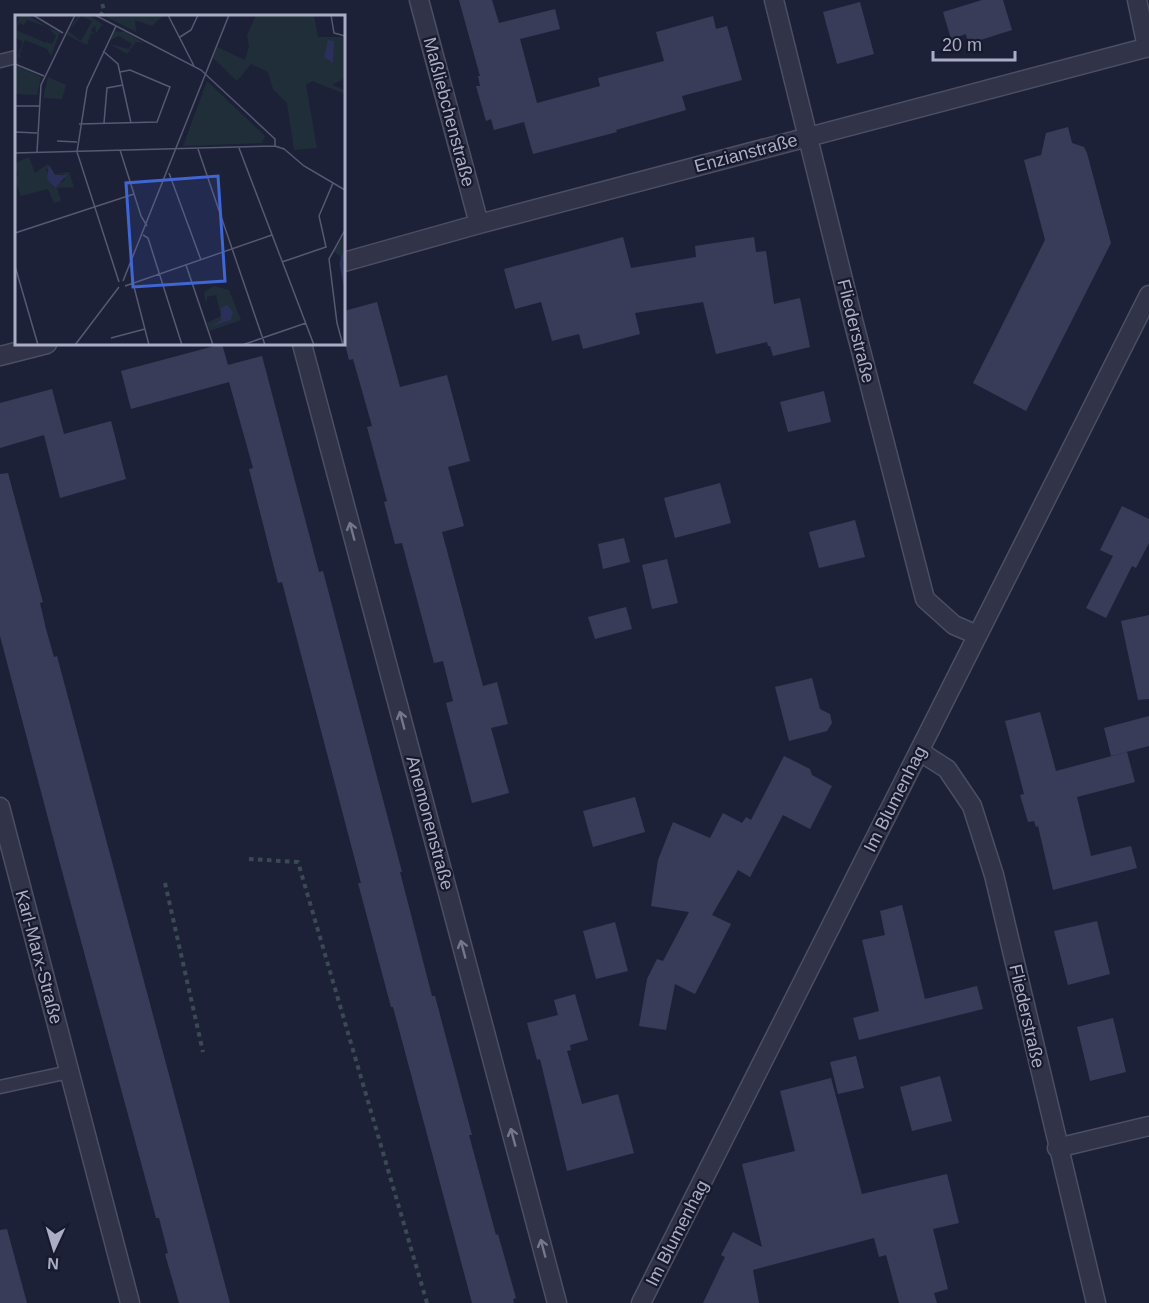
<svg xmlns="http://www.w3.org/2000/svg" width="1149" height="1303" font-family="Arial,sans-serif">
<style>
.building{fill:#393c58}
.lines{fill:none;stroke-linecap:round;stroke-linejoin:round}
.lane-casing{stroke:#4c4e64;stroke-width:15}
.street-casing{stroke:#4c4e64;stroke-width:21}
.path{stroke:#3a4a53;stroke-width:4;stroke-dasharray:4.5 4.5;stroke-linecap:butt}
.lane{stroke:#313448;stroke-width:12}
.street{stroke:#313448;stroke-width:18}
.oneway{stroke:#74778d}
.labels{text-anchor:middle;stroke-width:4.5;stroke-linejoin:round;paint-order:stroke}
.street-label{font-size:18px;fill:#abadc6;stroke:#17192c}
.inset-river{fill:none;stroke:#2a305a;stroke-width:3}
.inset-road{fill:none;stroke:#565971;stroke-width:1.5}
.view{fill:#4066d4;fill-opacity:0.15;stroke:#4066d4;stroke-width:3}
.inset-edge{fill:none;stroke:#abadc6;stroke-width:3}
</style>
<rect width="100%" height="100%" fill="#1d2138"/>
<path class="building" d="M459,0H492L499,23L555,9L560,29L520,39L537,103L600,86L598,78L664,61L656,32L713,16L716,29L727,26L742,80L682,96L686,110L616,130L617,132L533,154L524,122L494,130L491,119L486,121L476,86H480L478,76H480Z
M982,0H1003L1012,30L968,44L966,34L951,39L943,12Z
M860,2L874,54L837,64L823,12Z
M1068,127L1072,143L1084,147L1087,153L1111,243L1026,411L973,383L1045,240L1024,160L1041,155L1046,133Z
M623,237L631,268L696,257L695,246L754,237L756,252L766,251L774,304L800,298L810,347L773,356L770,346H768L767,342L716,354L703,302L635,313L640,334L583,349L579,334L552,341L541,302L515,309L504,269Z
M377,302L400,387L447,375L470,461L448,467L464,526L442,532L483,686L497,682L508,724L491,728L509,793L472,803L446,703L453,701L443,661L434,663L402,543L395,544L384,502L387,501L367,427L372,426L353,359L349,360L344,340V311Z
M222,344L228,365L262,356L319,572L323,571L402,872H400L432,996H435L472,1135H469L496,1235L498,1234L516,1298L513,1299L514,1303H472L393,1007H391L358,883H361L282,582L278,583L249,469L253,468L229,382L131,409L121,371Z
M52,389L64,434L111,421L126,479L60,498L44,435L0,448V403Z
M824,391L831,422L788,432L780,402Z
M8,473L43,602L40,603L46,629L54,657L57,656L230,1303H179L165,1254L168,1253L159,1218H156L59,860L0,636V474Z
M720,483L731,523L675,538L664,498Z
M1122,506L1149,519V543L1136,568L1132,566L1106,618L1086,608L1113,556L1100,550Z
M855,520L865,557L819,568L809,532Z
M624,538L630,562L603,569L598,544Z
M667,559L678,603L652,609L642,565Z
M626,607L632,629L595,639L588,617Z
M1149,615V699L1138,700L1121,621Z
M812,678L820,709L830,714L832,723L827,731L789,741L775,687Z
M1040,712L1056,771L1127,752L1135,782L1077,797L1091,856L1131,846L1137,868L1053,890L1038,826L1036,827L1034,821L1028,822L1020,795L1024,794L1005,721Z
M1149,716V746L1111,756L1104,728Z
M784,756L810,769L812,775L832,786L810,829L783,815L750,877L738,870L712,915L731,924L695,994L675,984L666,1030L639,1026L647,979L657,959L663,961L689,912L651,906L658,860L673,822L710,838L723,813L742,823L746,817L751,820Z
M635,797L645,832L593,847L583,811Z
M902,905L925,999L977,986L983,1009L859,1040L853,1018L879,1011L862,940L885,935L880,911Z
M1097,921L1110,974L1068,985L1054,931Z
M615,922L628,971L596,979L583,931Z
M575,994L588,1040L570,1045L571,1050L567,1051L582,1104L618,1094L634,1153L567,1171L540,1059L537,1060L527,1023L558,1015L554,1000Z
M1113,1018L1126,1072L1090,1081L1077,1027Z
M856,1056L864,1088L838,1094L830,1062Z
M940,1076L952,1121L912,1131L900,1087Z
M831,1078L862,1194L947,1174L959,1223L933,1229L948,1289L934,1293L937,1303H899L886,1255L879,1257L874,1238L753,1270L759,1303H703L725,1257L721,1255L733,1232L762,1247L742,1164L795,1151L780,1091Z
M7,1229L27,1303H0V1230Z"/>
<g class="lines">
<g class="lane-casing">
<path id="lane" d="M0,61L16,57
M0,1087L69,1072"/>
</g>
<g class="street-casing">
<path id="street" d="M419,0L479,224
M774,0L853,320L925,599L954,625L977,635
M1137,0L1147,47
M344,262L479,224L1149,47
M302,344L557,1303
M0,356L47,344
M919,751L947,769L972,806L994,875L1096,1303
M0,807L130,1303
M1057,1148L1149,1126
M641,1303L1149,295"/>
</g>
<path class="path" d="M100,16L104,10L101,0
M249,859L298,862L427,1303
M165,883L203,1052"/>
<use href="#lane" class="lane"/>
<use href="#street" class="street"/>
</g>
<defs><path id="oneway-shaft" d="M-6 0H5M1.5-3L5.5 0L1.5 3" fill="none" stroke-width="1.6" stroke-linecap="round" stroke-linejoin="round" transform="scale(1.5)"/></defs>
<g class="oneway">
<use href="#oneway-shaft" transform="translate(352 531) rotate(-105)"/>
<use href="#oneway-shaft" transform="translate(402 720) rotate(-105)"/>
<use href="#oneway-shaft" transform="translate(463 949) rotate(-105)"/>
<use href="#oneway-shaft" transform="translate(513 1137) rotate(-105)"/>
<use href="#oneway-shaft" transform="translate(543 1248) rotate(-105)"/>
</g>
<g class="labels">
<g class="street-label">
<text transform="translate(449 112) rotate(75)" y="6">Maßliebchenstraße</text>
<text transform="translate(746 153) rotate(-15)" y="6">Enzianstraße</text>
<text transform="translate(856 331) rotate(76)" y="6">Fliederstraße</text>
<text transform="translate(895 799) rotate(-63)" y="6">Im Blumenhag</text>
<text transform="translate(430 823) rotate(75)" y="6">Anemonenstraße</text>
<text transform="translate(39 957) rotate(75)" y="6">Karl-Marx-Straße</text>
<text transform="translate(1027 1016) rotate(77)" y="6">Fliederstraße</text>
<text transform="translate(677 1233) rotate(-63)" y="6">Im Blumenhag</text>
</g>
</g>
<g transform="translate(15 15)">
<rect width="330" height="330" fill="#1d2138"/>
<path d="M5,0H13L32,12L12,5L9,10L4,8L1,15L31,28L34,20L32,27L37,29L41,21L33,13L45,17L36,41L32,34L10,25L6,35L12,39L6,36L4,40L10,44L3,41L1,46L8,50L0,47L8,27L0,22V15ZM61,0L59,8L64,0H73L96,15L87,10L81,18L80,10L76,15L80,20L76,18L72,30L52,20L53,16L66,26L77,6L66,1L56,14ZM88,0L106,2L149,0L137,11L120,5L121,17ZM241,0H299L303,22H330V63L317,70L330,75V79L297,66L291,70L302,133L279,135L272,88L258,74L253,57L236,49L222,66L198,43L202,32L230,45L234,31L232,21ZM99,16L110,17L129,28L121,27L112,39L95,29L114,34L117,29L104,21L95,25ZM0,50L26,62L22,80L0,79ZM33,62L51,70L47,84L28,83ZM192,66L250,121L247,128L168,131ZM14,142L20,158L33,149L40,159L54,157L59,172L42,173L46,186L39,188L33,174L6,181L0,166L4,156L0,160V148ZM31,153L40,160L48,159L50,165L38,172ZM330,220V275L325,241L318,236ZM199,271L214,275L226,305L195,316L192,308L206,301L201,280L192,282V288L190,285L189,277Z" fill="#1f2e39" fill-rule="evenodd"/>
<path d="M313,25L319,26L318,48L309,42ZM34,150L40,160H52L40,173L32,164ZM212,290L218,297L216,305L197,311L206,305V293Z" fill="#2a305a"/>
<path class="inset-river" d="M330,236L326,248L330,270"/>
<path class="inset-road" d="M18,0L48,18M80,0L186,55L260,124V131M153,0L179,51M316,0L319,18L330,21M101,11L72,73L62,137L104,267M165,22L176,15L183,0M88,36L103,49L116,108M0,49L29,61M0,91H24M89,108L92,73L108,70M64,109L142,107L155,72L115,55L105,57M0,117L22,118M42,126L62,127M224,133L299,330M268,133L289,151L330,175M183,134L250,330M105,135L126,201L132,211M22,137L26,70L60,0M0,138L260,131L269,134M154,158L186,245M0,218L119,179M128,220L133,223L167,330M267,247L311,232L304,201L318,168M171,250L198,330M0,251L23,330M108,266L214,0M118,268L134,330M110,271L257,220M96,323L130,314M60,330L104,272M227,330L291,308M328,330L322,308L314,244L330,215"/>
<path class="view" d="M203,161L210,266L118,272L111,168Z"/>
<rect width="330" height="330" class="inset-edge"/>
</g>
<g transform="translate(54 1249) rotate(184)" stroke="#17192c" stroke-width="4.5" paint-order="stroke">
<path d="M0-4.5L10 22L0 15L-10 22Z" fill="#abadc6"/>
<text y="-9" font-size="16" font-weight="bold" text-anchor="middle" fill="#abadc6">N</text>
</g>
<path d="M933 51v9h82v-9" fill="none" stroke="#abadc6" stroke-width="3"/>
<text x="942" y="51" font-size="18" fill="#abadc6" stroke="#17192c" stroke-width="4.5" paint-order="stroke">20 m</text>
</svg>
